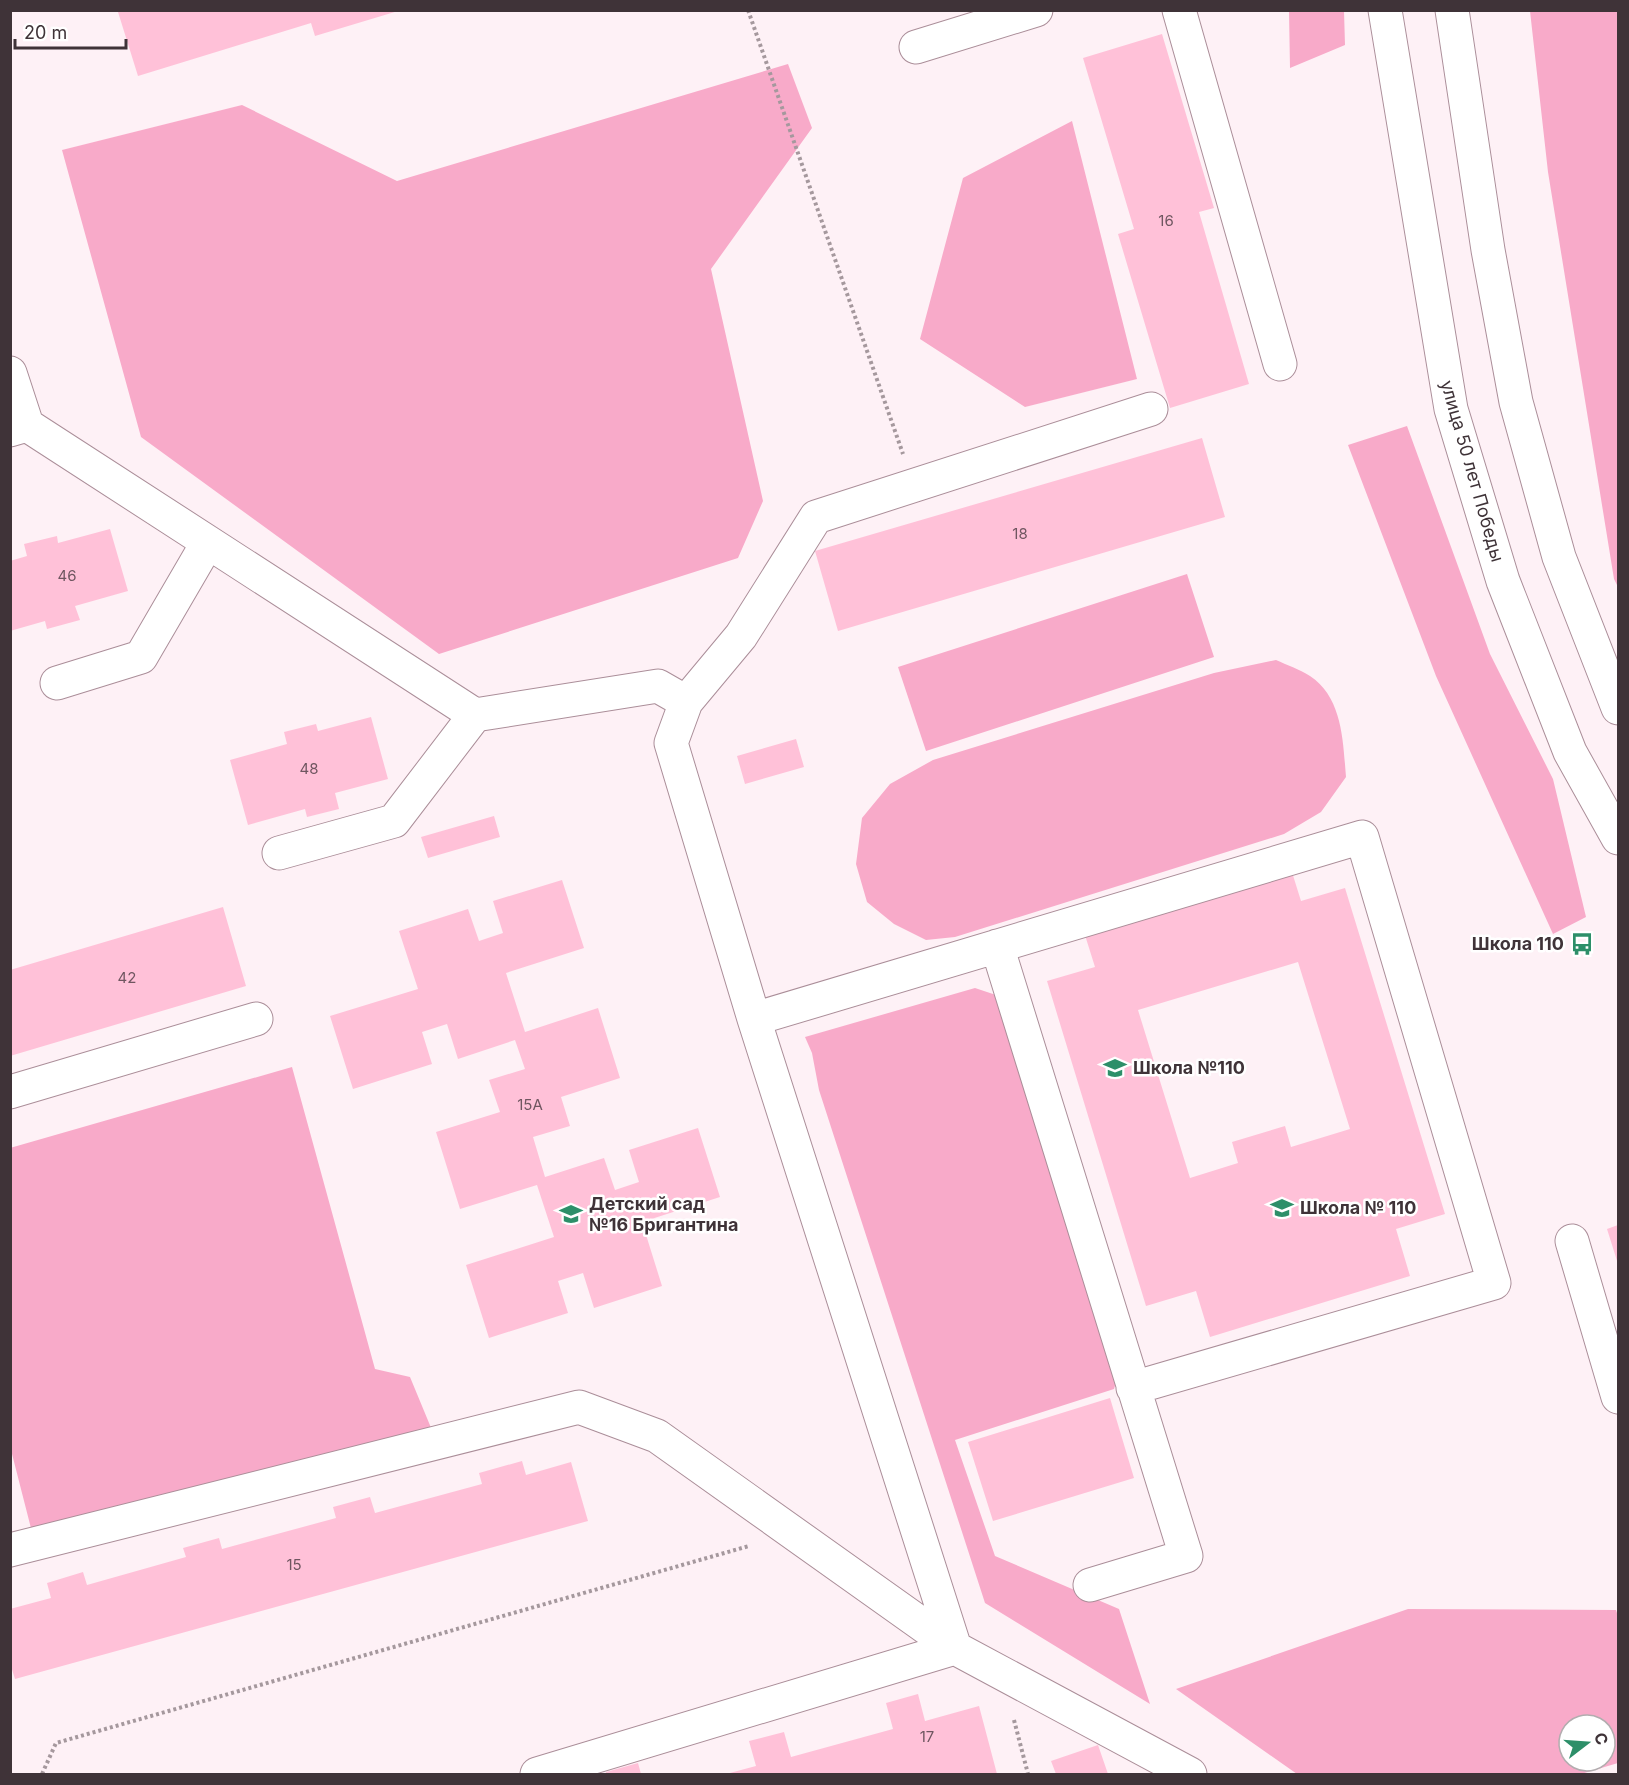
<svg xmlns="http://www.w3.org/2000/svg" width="1629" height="1785" font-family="Inter,sans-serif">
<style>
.green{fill:#f8aac9;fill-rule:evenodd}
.building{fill:#ffc1d8;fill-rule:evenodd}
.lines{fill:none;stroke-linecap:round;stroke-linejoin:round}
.minor-casing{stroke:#ab8e99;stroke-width:35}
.path{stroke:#a5989d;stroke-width:4;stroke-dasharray:3 3;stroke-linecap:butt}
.minor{stroke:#fff;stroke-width:33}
.labels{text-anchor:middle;stroke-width:5;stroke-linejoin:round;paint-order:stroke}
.number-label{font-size:15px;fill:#6f5660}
.street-label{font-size:18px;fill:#3f3338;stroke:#fff}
.poi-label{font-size:18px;font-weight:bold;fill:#3f3338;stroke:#fff;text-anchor:start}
</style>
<rect width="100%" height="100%" fill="#fef1f6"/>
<path class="green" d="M1289,11H1344L1345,45L1290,68Z
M1530,11H1618V587L1614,579L1548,172Z
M788,64L812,128L711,269L763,501L738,558L439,654L141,437L62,150L242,105L397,181Z
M1072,121L1137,379L1025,407L920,339L963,178Z
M1407,426L1490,654L1553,779L1586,917L1553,934L1436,676L1348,445Z
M1187,574L1214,657L926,751L898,667Z
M1276,660C1287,665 1299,669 1310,676C1343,698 1343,742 1346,777L1321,812L1284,834L955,937L926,940L894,924L867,902L856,864L862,818L890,784L933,760L1214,673Z
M975,988L1002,997L1117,1379L1114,1389L955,1440L995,1556L1119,1609L1150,1704L985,1603L819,1090L812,1053L805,1037Z
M292,1067L375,1369L410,1377L434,1435L34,1540L11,1450L10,1148Z
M1408,1609L1616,1610L1618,1616V1763L1581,1774H1297L1176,1689ZM1569,1725H1605V1761H1569Z"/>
<path class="building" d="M124,10H398V11L315,36L311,23L138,76L118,12Z
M1162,34L1214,208L1199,212L1249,384L1170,408L1118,234L1134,229L1083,58Z
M1202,438L1225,517L838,631L815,551Z
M110,529L128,591L75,606L80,620L47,629L45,621L10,631V561L27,556L24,544L57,536L58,543Z
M371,717L388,779L335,793L339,809L307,817L305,809L248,825L230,760L287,744L284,732L316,724L318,731Z
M796,739L804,767L745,784L737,756Z
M494,816L500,837L428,858L421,837Z
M1291,869L1301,901L1345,888L1445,1214L1396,1229L1410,1276L1210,1337L1196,1291L1146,1306L1047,981L1095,967L1084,932ZM1298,962L1350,1129L1291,1147L1285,1126L1232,1142L1238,1163L1190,1178L1138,1010Z
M562,880L584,948L506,973L525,1032L598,1008L620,1078L561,1097L570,1126L533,1137L545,1177L604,1158L615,1190L639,1182L629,1150L698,1128L720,1197L642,1222L662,1286L594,1308L583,1273L558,1281L568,1313L489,1338L466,1265L554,1237L537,1185L460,1209L436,1132L500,1112L489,1080L525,1069L515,1040L458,1059L447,1024L422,1032L432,1064L353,1089L330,1016L418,989L399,931L468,909L479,941L503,933L493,901Z
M223,907L246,986L10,1056V970Z
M1618,1225V1264L1607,1229Z
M1110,1398L1134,1478L993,1521L968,1442Z
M522,1461L526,1475L571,1462L588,1521L15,1679L10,1663V1609L51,1598L47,1583L83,1572L87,1585L186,1557L183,1548L219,1538L222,1549L336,1518L333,1507L370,1497L375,1513L482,1484L479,1473Z
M918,1694L925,1721L979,1706L997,1774H726L756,1766L749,1741L784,1732L791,1757L893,1729L886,1703Z
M1098,1745L1108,1774H1056L1051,1761Z
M638,1763L641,1774H606V1772Z"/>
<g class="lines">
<g class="minor-casing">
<path id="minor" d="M1179,10L1280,364
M1385,10L1451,409L1503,581L1570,752L1618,838
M1452,10L1488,250L1516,402L1559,557L1618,708
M916,47L1036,10
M10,373L27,425L10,430
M27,425L475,715L658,686L686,702
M57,683L141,657L208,542
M279,853L394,821L475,715
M997,946L1186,1556L1090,1585
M754,1019L1362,837L1494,1283L1133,1388
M10,1092L256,1019
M1572,1241L1618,1397
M10,1550L579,1407L657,1436L955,1648L1190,1774
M537,1774L955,1648L754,1019L671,743L686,702L741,636L816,517L1151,409"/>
</g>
<path class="path" d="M748,10L903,454
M1014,1720L1028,1774
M42,1774L56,1743L749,1546"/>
<use href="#minor" class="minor"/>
</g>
<defs>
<g id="bus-bare" transform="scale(1.8)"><path d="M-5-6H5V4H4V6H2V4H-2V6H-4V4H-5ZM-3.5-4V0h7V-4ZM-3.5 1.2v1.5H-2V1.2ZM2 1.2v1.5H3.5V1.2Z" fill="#2d8f69" stroke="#fff" stroke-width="2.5" paint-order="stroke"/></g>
<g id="school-bare" transform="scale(1.8)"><path d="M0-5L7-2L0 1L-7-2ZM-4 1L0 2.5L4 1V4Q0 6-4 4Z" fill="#2d8f69" stroke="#fff" stroke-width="2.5" paint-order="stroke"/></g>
</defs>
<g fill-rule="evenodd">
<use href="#bus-bare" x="1582" y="944"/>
<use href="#school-bare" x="1115" y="1068"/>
<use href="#school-bare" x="1282" y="1208"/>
<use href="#school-bare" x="571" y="1214"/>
</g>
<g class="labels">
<g class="number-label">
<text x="1166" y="226">16</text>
<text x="1020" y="539">18</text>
<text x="67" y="581">46</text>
<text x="309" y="774">48</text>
<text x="127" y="983">42</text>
<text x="530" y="1110">15А</text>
<text x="294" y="1570">15</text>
<text x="927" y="1742">17</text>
</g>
<g class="street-label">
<text transform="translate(1472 471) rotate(74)" y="6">улица 50 лет Победы</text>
</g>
<g class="poi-label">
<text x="1564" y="950" text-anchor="end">Школа 110</text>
<text x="1133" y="1074">Школа №110</text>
<text x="589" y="1210">Детский сад<tspan x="589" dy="21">№16 Бригантина</tspan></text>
<text x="1300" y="1214">Школа № 110</text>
</g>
</g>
<rect width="1629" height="1785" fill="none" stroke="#3f3338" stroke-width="24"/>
<g transform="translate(1587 1743) rotate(73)"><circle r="28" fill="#ffffff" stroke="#b2adaf" stroke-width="1.5"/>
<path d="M0-4.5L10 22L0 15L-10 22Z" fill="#2d8f69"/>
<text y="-9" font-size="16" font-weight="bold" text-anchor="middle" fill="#3f3338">С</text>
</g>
<path d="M15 39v9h111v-9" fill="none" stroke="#3f3338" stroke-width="3"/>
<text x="24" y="39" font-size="18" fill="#3f3338" stroke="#ffffff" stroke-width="4.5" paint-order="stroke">20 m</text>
</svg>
